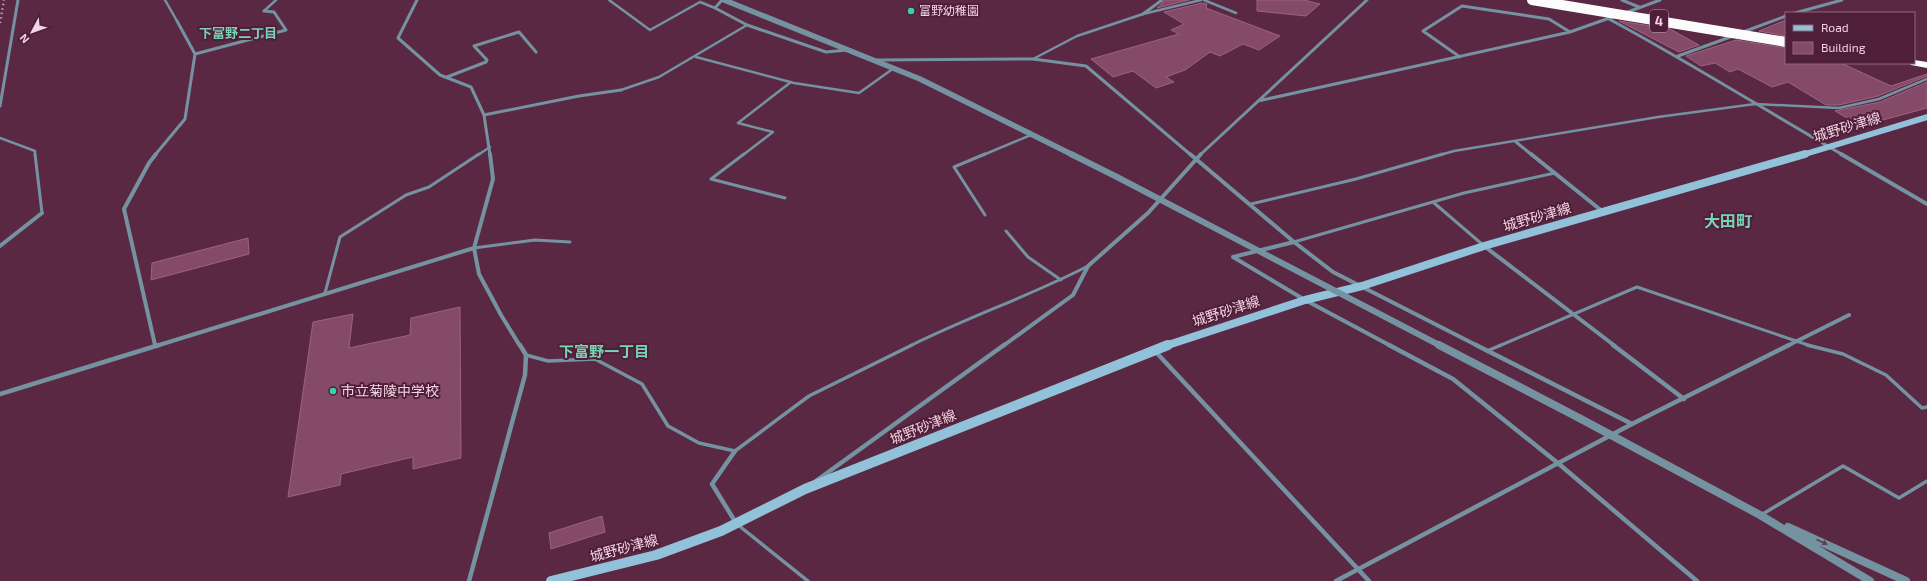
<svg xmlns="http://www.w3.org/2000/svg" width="1927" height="581" font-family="'Exo 2','Noto Sans JP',sans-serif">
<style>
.building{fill:#844a68;stroke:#9c6380}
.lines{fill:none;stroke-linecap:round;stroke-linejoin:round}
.service-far2{stroke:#7492a0;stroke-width:2.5}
.service-far1{stroke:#7492a0;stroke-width:3}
.service{stroke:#7492a0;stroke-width:3.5}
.minor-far2{stroke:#7492a0;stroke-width:3}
.minor-far1{stroke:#7492a0;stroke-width:4}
.minor{stroke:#7492a0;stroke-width:4.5}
.tertiary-far2{stroke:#7492a0;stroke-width:5.5}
.tertiary-far1{stroke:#7492a0;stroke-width:6}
.tertiary{stroke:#7492a0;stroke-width:8}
.secondary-far2{stroke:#92c2d9;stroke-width:6}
.secondary-far1{stroke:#92c2d9;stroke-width:8}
.secondary{stroke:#92c2d9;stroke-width:10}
.motorway{fill:#fcfcfc;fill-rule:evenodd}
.rail{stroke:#bd95a9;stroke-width:2.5;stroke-dasharray:1.5 3;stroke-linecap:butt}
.tertiary-bridge-far1{stroke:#7492a0;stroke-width:6}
.tertiary-bridge{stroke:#7492a0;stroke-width:8}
.motorway-bridge{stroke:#fcfcfc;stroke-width:10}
.oneway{fill:#5a4158}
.poi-dot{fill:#37d4a6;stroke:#4f1e39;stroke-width:1.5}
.labels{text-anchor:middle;stroke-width:4;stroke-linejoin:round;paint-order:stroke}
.far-poi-label{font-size:12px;fill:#f4d3e2;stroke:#4f1e39;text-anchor:start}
.shield{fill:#4f1e39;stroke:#c29daf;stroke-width:1}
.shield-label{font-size:13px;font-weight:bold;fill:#f4d3e2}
.far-neighbourhood-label{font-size:13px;font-weight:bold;fill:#78d3b2;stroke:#4f1e39}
.street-label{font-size:14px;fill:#f4d3e2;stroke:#4f1e39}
.poi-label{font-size:14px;fill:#f4d3e2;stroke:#4f1e39;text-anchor:start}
.neighbourhood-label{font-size:15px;font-weight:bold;fill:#78d3b2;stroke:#4f1e39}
.quarter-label{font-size:16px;font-weight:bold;fill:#78d3b2;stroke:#4f1e39}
</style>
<rect width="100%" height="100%" fill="#5b2844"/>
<path class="building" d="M1165,0H1189L1157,8Z
M1257,0H1304L1320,4L1306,16L1257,11Z
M1202,3L1207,4L1206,8L1280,36L1259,50L1243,44L1220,56L1210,52L1185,70L1166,77L1174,82L1156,88L1133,71L1113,77L1091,59L1179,34L1171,30L1184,24L1164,12Z
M1786,20V36L1759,31Z
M1619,21L1670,29L1699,45L1679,52Z
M1736,40L1786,48V63H1841L1891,86L1927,74V76L1878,96L1839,105H1826L1788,82L1772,87L1738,69L1730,72L1715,63L1701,66L1686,56Z
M1927,82V108L1861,126L1835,111L1880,102Z
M248,238L249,254L151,280L152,263Z
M460,307L461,458L413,469V457L341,474L340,485L288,497L313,322L353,314L349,348L410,335L411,318Z
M602,516L605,532L551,549L549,533Z"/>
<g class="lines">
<path class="service-far2" d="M165,0L177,21
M609,0L650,30L700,2L715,8
M1204,0L1236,13
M264,11L276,0
M696,57L794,83L859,93L894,68
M1033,59L1077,36L1143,14L1201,0
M621,90L659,77L747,25
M0,138L35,151V155
M478,155L490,147
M743,155L773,132L738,123L791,82
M983,155L1031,135
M1440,155L1454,151L1658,117L1755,104L1839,108L1879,99L1927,79"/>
<path class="service-far1" d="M35,154L42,213
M744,154L711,179L785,198
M1433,202L1483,245
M1251,204L1356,179L1443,154
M985,215L954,167L985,154
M1006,231L1028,257L1061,280
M1294,242L1464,193L1555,173
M474,248L535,240L570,242
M325,293L340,237L406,195L429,187L479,154
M910,346C968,317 1030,296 1088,266
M1499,346L1637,287L1811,346"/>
<path class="service" d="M1807,345L1843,354L1886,375L1922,408L1927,407
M1487,351L1501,345
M526,355L548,361L595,359L642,384L668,426L699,443L735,451L809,396L912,345
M1761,515L1843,466L1899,498L1927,481
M738,525L808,581"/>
<path class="minor-far2" d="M417,0L398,38L440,75L471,87L484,115L490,155
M722,0L715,8L747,25L826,52L847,50
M1622,0L1639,7
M1625,13L1660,0
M1795,13L1842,0
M1143,14L1162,0
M1609,19C1689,62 1765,110 1843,155
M1743,32L1786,16
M195,54L286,30L274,12L264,11
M1678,56L1733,36
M1460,57L1423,31L1462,6L1549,19L1570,32
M876,60L1033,59L1086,66L1191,155
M447,77L486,62L487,60L474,46L519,32L536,52
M1258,101L1570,32L1615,16
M0,106L18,0
M484,115L579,96L621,90
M1516,142L1532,155
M155,155L185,119L195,54L177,21
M1200,155L1367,0"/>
<path class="minor-far1" d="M490,154L493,179L474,248L479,274L501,315L520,346
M1190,154L1294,242L1333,272L1478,346
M1531,154L1602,211
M1841,154L1927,204
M1294,242L1233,257L1305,300L1391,346
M0,246L42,213
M1484,246L1615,346
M155,345L124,209L149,163L156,154
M156,346L474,248
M1003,346L1073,295L1088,266L1148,213L1201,154
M1787,346L1849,315"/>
<path class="minor" d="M1389,345L1453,379L1559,464L1697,581
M1613,345L1684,399
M1154,350L1369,581
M0,394L159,345
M1632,424L1789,345
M735,451L712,484L736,523
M816,481L1004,345
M469,581L525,375L526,355L520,345
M1336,581L1632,424L1476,345"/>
<path class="tertiary-far2" d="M724,0L920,79L1073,155"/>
<path class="tertiary-far1" d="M1071,154L1117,177"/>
<path class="tertiary" d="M1581,419L1760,515L1870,581
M1788,527L1906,581"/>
<path class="secondary-far2" d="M1802,155L1927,117"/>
<path class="secondary-far1" d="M1165,346L1305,300L1362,286L1484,246L1805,154"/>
<path class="secondary" d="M551,581L656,555L721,531L805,489L1168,345"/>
<path class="motorway" d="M1914,60L1927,62V68L1911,65L1909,63H1914Z"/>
<path class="rail" d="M0,23L4,0"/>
<path class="tertiary-bridge-far1" d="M1117,177L1441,346"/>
<path class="tertiary-bridge" d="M1439,345L1581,419"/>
<path class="motorway-bridge" d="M1532,0L1786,42"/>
</g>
<defs><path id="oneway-solid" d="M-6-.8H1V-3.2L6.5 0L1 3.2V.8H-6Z"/></defs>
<use class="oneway" href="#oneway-solid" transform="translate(1822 542) rotate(24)"/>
<g class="poi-dot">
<circle cx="911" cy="11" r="4"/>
<circle cx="333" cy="391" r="4"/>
</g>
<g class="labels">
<g class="far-poi-label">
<text x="919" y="15">富野幼稚園</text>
</g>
<rect class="shield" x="1650" y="10" width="18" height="22" rx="3"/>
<g class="shield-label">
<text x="1659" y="26">4</text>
</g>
<g class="far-neighbourhood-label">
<text x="238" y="38">下富野二丁目</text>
</g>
<g class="street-label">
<text transform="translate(1847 127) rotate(-17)" y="5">城野砂津線</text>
<text transform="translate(1537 217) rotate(-16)" y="5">城野砂津線</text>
<text transform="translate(1226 311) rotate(-18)" y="5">城野砂津線</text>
<text transform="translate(923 427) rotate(-22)" y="5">城野砂津線</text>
<text transform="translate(624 548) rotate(-15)" y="5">城野砂津線</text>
</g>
<g class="poi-label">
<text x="341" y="396">市立菊陵中学校</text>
</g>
<g class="neighbourhood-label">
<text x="604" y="357">下富野一丁目</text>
</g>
<g class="quarter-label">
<text x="1728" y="227">大田町</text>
</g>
</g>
<rect x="1785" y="12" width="130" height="52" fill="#4f1e39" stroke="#91667d"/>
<rect x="1793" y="25" width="20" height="6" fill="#92c2d9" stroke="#91667d"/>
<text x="1821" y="32" font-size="12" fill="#f4d3e2">Road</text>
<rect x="1793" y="42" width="20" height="12" fill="#844a68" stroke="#91667d"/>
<text x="1821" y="52" font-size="12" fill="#f4d3e2">Building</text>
<g transform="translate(32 32) rotate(229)" stroke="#4f1e39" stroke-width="3" paint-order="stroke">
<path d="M0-3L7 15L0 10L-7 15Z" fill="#f4d3e2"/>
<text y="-6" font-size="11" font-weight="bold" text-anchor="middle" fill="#f4d3e2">N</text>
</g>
</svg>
